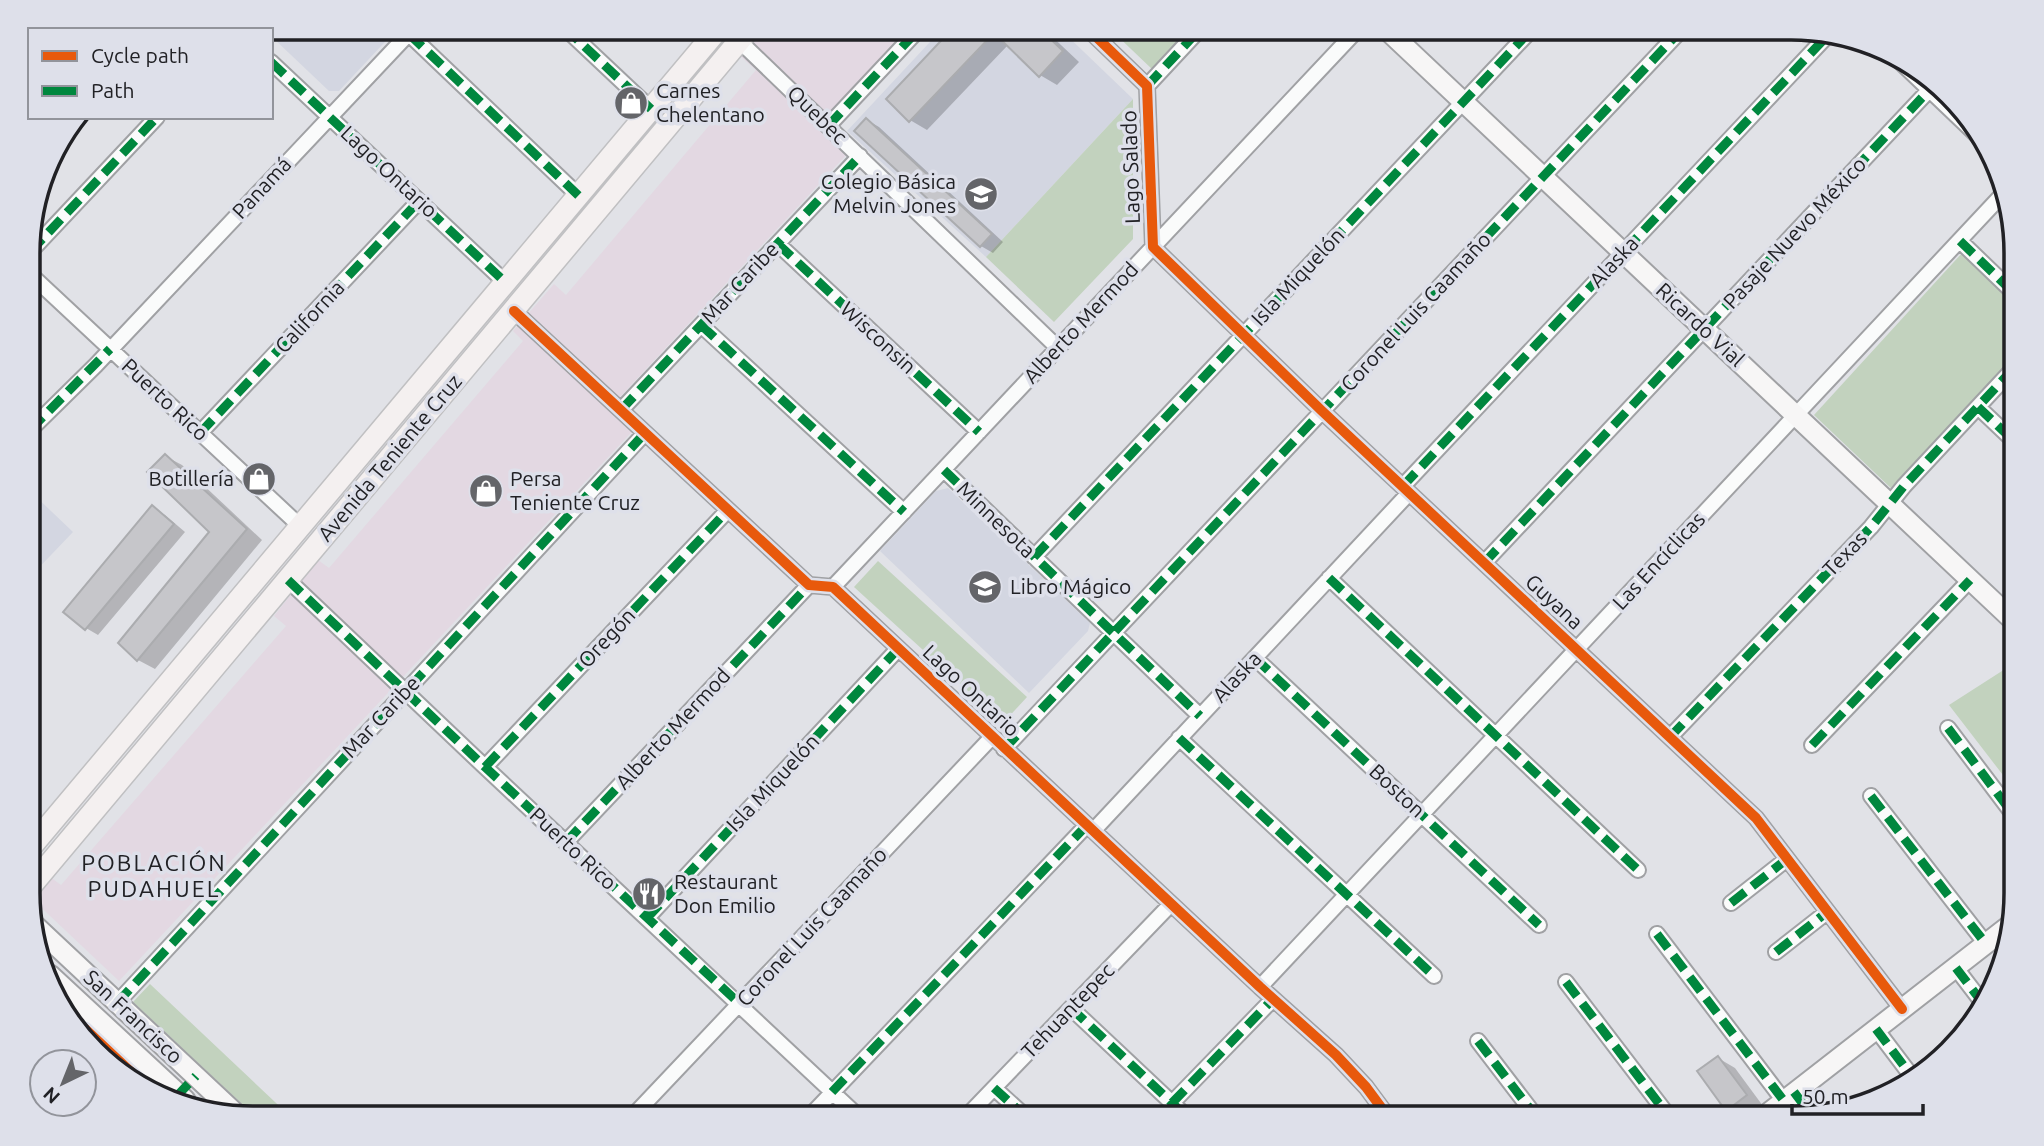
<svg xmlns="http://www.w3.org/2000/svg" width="2044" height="1146" font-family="Ubuntu,sans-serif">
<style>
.commercial{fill:#e3d8e2}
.built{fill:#d3d6e1}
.green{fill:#c2d2be}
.shadow{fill:#0003}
.building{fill:#c6c6ca;stroke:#abacaf;stroke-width:2}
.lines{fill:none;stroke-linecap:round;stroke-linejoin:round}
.street-casing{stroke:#a0a1a4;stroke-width:18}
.secondary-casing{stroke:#a0a1a4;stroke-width:23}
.primary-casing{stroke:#c0c0c2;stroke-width:24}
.street{stroke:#fafbfb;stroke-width:14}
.secondary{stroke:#f7f6f6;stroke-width:19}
.primary{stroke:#f4f0f0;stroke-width:21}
.quiet{stroke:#00873e;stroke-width:9;stroke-dasharray:18 9;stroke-linecap:butt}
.cycleway-casing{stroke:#dee0ea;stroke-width:15}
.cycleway{stroke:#e8590c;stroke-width:10}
.labels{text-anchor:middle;stroke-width:7;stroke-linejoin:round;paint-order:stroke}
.poi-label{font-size:21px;fill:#212125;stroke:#dee0ea;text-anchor:start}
.street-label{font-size:21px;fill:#212125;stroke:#dee0ea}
.neighbourhood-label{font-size:23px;letter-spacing:2px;fill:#212125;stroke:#dee0ea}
.rim{fill:none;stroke:#212125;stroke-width:3.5}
</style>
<rect width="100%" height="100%" fill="#e1e2e7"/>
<path class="commercial" d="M764,28H911L822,123L850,151L618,399L641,422L119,981L30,897L49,876L61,885L286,626L274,616L318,560L329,568L523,341L513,331L554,284L566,295L756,70L740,56Z"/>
<path class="built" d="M262,28H398L339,91H329L271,36V30Z
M943,28H1059L1133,99L986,257L847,131Z
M948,488L1090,623L1088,631L1029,693L880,551L936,491Z
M30,491L73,532L30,577Z"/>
<path class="green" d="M1109,28H1195L1154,71Z
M1133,99V239L1054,322L986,257Z
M1963,252L2015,304V358L1893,490L1814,415Z
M878,561L1027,697L1003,723L854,587Z
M2016,662V792L1949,705Z
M150,984L292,1118H257L133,1002Z
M95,1029L166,1095L141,1088L87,1038Z"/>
<path class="shadow" d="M956,28H1043L1079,62L1057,85L1040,75L1008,45L927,130L910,120Z
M867,120L879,127L1003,242L993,253L981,246Z
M165,456L182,465L262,540L155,669L138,660L212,532Z
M152,508L165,515L185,532L98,635L86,628Z
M1718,1058L1735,1068L1763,1106L1747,1118H1742L1728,1109Z"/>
<path class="building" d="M953,28H1039L1063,51L1039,77L994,33L909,122L886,99Z
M866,118L992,234L980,247L854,131Z
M165,454L247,529L137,661L118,643L209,532L147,472Z
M152,505L174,524L85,630L63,612Z
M1718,1056L1747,1095L1726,1111L1697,1071Z"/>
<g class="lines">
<g class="street-casing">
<path id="street" d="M565,28L651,109
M726,28L1058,348
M1087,28L1147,86L1153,247L1322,411L1756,818L1902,1009
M409,34L579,196
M1893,55L1982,140
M271,62L506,283
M1147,86L1201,28
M828,126L920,28
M1960,241L2015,294
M778,244L979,432
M30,252L157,117
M30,274L301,527
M514,311L809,585L833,587L1260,987L1336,1055L1366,1087L1389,1118
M701,325L904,512
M1978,407L2016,443
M621,410L860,156
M30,430L96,365L414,28
M200,433L419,201
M944,470L1200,716
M1403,486L1826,37
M1034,557L1533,28
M1484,563L1933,86
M1329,578L1638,870
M288,580L485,767L860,1118
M833,587L1359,28
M1255,658L1539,925
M1948,728L2016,818
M1670,737L1871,527L1904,486L2015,367
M1179,738L1434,976
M1812,745L1970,580
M1004,749L1683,28
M485,767L728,510
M1871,796L1986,944
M1093,831L1409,493
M566,842L809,585
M1731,903L1787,859
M647,918L898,649
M1657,934L1784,1101
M1776,952L1827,912
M1956,968L1985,1006
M1566,982L1670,1118
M1260,987L2001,196
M117,1003L645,433
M1071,1008L1188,1118
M1876,1029L1913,1078
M82,1033L96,1018
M1478,1041L1537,1118
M994,1088L1027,1118
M1794,1092L1812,1116
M1172,1103L1273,999
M631,1118L992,737
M808,1118L1087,825
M965,1118L1171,904"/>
</g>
<g class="secondary-casing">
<path id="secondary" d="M1385,28L2016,623
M30,921L235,1113
M50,975L185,1100
M1762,1118L2010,925"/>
</g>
<g class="primary-casing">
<path id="primary" d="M30,848L719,28
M30,887L750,28"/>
</g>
<use href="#street" class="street"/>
<use href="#secondary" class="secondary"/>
<use href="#primary" class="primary"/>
<path class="quiet" d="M565,28L651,109
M409,34L579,196
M271,62L506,283
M1147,86L1201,28
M828,126L920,28
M1960,241L2015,294
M778,244L979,432
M30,252L157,117
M30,285L36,279
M701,325L904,512
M1978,407L2016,443
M621,410L860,156
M30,430L110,349
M200,433L419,201
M944,470L1200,716
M1403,486L1826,37
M1034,557L1533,28
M1484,563L1933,86
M1329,578L1638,870
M288,580L485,767L740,1004
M1255,658L1539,925
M1948,728L2016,818
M1670,737L1871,527L1904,486L2015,367
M1179,738L1434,976
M1812,745L1970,580
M1004,749L1683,28
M485,767L728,510
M1871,796L1986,944
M566,842L809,585
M1731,903L1787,859
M647,918L898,649
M1657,934L1784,1101
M1776,952L1827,912
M1956,968L1985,1006
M1566,982L1670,1118
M117,1003L645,433
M1071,1008L1188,1118
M1876,1029L1913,1078
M1478,1041L1537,1118
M994,1088L1027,1118
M832,1092L1087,825
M1794,1092L1812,1116
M176,1097L196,1076
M1172,1103L1273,999"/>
<g class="cycleway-casing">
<path id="cycleway" d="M1087,28L1147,86L1153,247L1322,411L1756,818L1902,1009
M514,311L809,585L833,587L1260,987L1336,1055L1366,1087L1389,1118
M85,1029L150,1090"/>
</g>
<use href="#cycleway" class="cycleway"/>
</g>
<defs>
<g id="shop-disc" transform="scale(1.75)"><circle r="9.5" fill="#646569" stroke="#dee0ea"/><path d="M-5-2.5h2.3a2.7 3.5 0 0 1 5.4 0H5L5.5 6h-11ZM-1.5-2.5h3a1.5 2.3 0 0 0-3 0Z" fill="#fff"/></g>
<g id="school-disc" transform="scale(1.75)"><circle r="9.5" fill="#646569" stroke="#dee0ea"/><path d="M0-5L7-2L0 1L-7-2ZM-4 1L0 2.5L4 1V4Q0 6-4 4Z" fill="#fff"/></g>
<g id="restaurant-disc" transform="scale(1.75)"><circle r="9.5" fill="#646569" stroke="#dee0ea"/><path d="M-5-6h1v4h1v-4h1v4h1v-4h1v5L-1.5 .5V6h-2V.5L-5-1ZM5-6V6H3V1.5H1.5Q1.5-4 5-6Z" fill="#fff"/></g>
</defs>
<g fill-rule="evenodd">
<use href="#shop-disc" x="631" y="103"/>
<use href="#school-disc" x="981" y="194"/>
<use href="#shop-disc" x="259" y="479"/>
<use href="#shop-disc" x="486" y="491"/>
<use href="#school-disc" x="985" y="587"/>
<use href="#restaurant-disc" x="649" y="894"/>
</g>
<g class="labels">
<g class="poi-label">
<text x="656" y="98">Carnes<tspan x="656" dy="24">Chelentano</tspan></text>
<text x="956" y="189" text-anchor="end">Colegio Básica<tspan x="956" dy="24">Melvin Jones</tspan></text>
<text x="234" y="486" text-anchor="end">Botillería</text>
<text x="510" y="486">Persa<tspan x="510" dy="24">Teniente Cruz</tspan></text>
<text x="1010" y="594">Libro Mágico</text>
<text x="674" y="889">Restaurant<tspan x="674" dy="24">Don Emilio</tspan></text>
</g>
<g class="street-label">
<text transform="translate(817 115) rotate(44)" y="7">Quebec</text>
<text transform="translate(1131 167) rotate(-92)" y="7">Lago Salado</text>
<text transform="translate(389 172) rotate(43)" y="7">Lago Ontario</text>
<text transform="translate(262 188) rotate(-47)" y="7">Panamá</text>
<text transform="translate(1795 233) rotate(-47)" y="7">Pasaje Nuevo México</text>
<text transform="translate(1614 262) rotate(-47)" y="7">Alaska</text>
<text transform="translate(1298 277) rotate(-47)" y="7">Isla Miquelón</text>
<text transform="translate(740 283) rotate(-47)" y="7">Mar Caribe</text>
<text transform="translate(1416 312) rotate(-47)" y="7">Coronel Luis Caamaño</text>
<text transform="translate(310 317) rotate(-47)" y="7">California</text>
<text transform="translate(1081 323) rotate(-47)" y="7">Alberto Mermod</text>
<text transform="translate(1700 325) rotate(43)" y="7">Ricardo Vial</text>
<text transform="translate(878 338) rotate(43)" y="7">Wisconsin</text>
<text transform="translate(165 400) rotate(43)" y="7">Puerto Rico</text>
<text transform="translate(390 458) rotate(-50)" y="7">Avenida Teniente Cruz</text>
<text transform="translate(996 520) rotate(44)" y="7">Minnesota</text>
<text transform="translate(1845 554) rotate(-46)" y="7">Texas</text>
<text transform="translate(1659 561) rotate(-47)" y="7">Las Encíclicas</text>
<text transform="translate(1554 602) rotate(43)" y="7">Guyana</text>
<text transform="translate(607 638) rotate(-47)" y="7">Oregón</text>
<text transform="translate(1237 677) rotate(-47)" y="7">Alaska</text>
<text transform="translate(971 691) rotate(43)" y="7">Lago Ontario</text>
<text transform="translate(381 717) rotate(-47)" y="7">Mar Caribe</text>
<text transform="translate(673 729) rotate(-47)" y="7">Alberto Mermod</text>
<text transform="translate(773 783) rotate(-47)" y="7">Isla Miquelón</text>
<text transform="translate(1397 791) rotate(43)" y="7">Boston</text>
<text transform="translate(573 849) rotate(43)" y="7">Puerto Rico</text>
<text transform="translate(812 927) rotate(-47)" y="7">Coronel Luis Caamaño</text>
<text transform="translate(1068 1011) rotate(-46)" y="7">Tehuantepec</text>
<text transform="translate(133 1017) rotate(43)" y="7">San Francisco</text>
</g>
<g class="neighbourhood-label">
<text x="154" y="871">POBLACIÓN<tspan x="154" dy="26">PUDAHUEL</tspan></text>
</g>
</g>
<path d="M0 0H2044V1146H0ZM253 40H1791A213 213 0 0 1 2004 253V893A213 213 0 0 1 1791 1106H253A213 213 0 0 1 40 893V253A213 213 0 0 1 253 40Z" fill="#dee0ea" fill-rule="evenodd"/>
<path class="rim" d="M253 40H1791A213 213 0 0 1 2004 253V893A213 213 0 0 1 1791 1106H253A213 213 0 0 1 40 893V253A213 213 0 0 1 253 40Z"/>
<rect x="28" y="28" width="245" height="91" fill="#dee0ea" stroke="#92949b" stroke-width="2"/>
<rect x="42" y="51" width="35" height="10" fill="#e8590c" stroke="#92949b" stroke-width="2"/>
<text x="91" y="63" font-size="21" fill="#212125">Cycle path</text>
<rect x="42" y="86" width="35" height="10" fill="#00873e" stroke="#92949b" stroke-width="2"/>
<text x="91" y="98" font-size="21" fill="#212125">Path</text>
<g transform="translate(63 1083) rotate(223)"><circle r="33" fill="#dee0ea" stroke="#92949b" stroke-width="2"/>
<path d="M0-5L12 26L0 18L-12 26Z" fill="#646569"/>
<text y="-10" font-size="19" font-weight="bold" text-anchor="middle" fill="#212125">N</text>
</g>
<path d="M1792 1104v10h131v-10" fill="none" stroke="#212125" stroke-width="3.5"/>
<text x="1802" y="1104" font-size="21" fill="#212125" stroke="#dee0ea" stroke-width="5" paint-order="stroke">50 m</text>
</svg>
